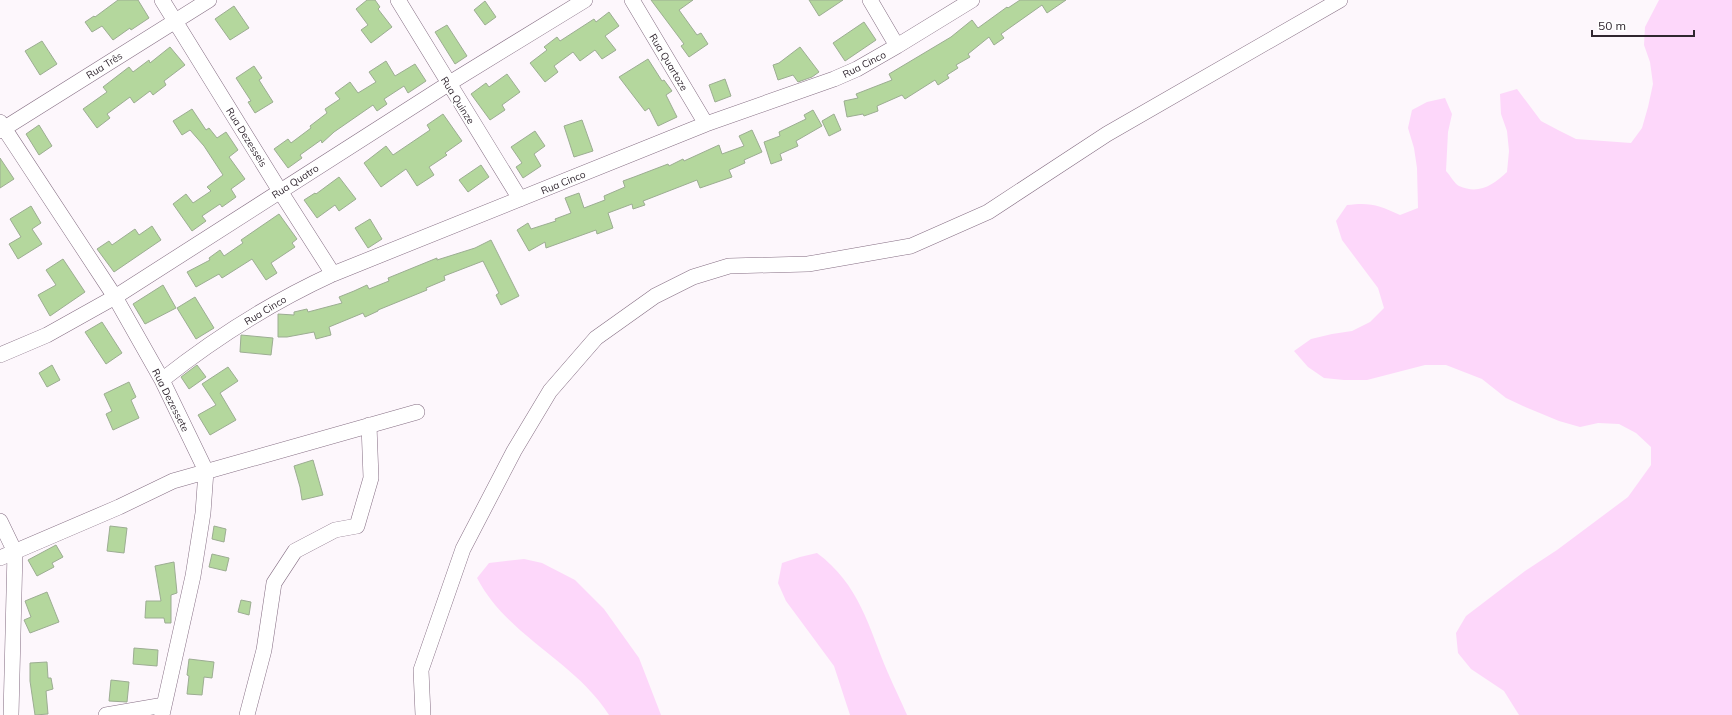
<svg xmlns="http://www.w3.org/2000/svg" width="1732" height="715" font-family="Mulish,sans-serif">
<style>
.green{fill:#fdd7fa}
.building{fill:#b4d79d;stroke:#9cad92}
.lines{fill:none;stroke-linecap:round;stroke-linejoin:round}
.minor-casing{stroke:#856e83;stroke-width:16}
.minor{stroke:#fff;stroke-width:15}
.labels{text-anchor:middle;stroke-width:4;stroke-linejoin:round;paint-order:stroke}
.street-label{font-size:10px;fill:#30262f;stroke:#fff}
</style>
<rect width="100%" height="100%" fill="#fdf7fc"/>
<path class="green" d="M1659,0H1732V715H1519L1504,691L1471,669L1458,653L1456,633L1466,616L1525,571L1557,550L1628,497L1651,465V447L1636,433L1619,424L1598,423L1580,427L1559,421L1523,406L1506,398L1482,379L1446,365H1425L1367,380H1344L1324,378L1308,367L1294,351L1311,339L1332,334L1352,331L1370,322L1384,308L1378,288L1342,240L1336,221L1347,205C1370,202 1379,205 1400,215L1418,208L1417,168L1414,148L1408,128L1412,110L1427,102L1445,98L1452,114L1448,132L1446,171C1450,175 1454,183 1459,186C1479,195 1493,185 1507,172L1509,151L1507,131L1501,114L1500,94L1517,89L1541,121L1558,130L1576,139L1631,143L1642,128L1648,107L1653,84L1650,62L1644,45L1645,27Z
M817,553C860,585 868,626 888,673C894,687 901,701 907,715H850L834,666L786,601L778,583L782,563L800,557Z
M524,559L542,563L575,580L604,609L639,658L661,715H609C574,660 508,637 477,578L489,563Z"/>
<path class="building" d="M118,0H138L149,18L131,30L130,28L113,40L102,26L92,32L85,22L94,16L95,17Z
M367,0H375L380,7L378,9L392,27L371,43L361,30L368,25L356,9Z
M651,0H693L679,10L697,35L701,33L708,44L689,57L681,46L684,44Z
M809,0H843L819,16Z
M1020,0H1066L1047,13L1042,5L1001,34L1004,38L994,45L989,37L968,54L970,57L956,65L958,68L947,75L949,78L938,85L935,80L905,99L902,95L877,106L878,111L864,116L863,114L847,117L844,101L858,98L856,94L892,80L889,74L951,37L972,20L978,28L1007,7L1008,8Z
M485,1L496,17L485,25L474,10Z
M234,6L249,28L230,40L215,19Z
M609,12L619,26L605,36L616,50L602,59L595,50L580,61L573,52L554,66L558,72L545,82L530,63L547,50L544,47L557,37L560,41L594,19L596,22Z
M864,22L876,40L845,61L833,43Z
M447,25L467,56L455,64L435,32Z
M42,41L57,64L40,75L25,51Z
M170,47L185,65L164,81L166,85L153,95L150,91L134,103L130,97L107,114L110,118L97,128L83,109L107,92L103,87L129,67L133,72L149,60L150,63Z
M800,47L819,72L812,77L798,82L793,75L778,80L773,65L779,63Z
M648,59L662,81L664,80L672,91L666,95L677,117L658,126L649,108L645,111L619,77Z
M386,61L395,76L415,64L426,81L408,93L404,86L384,99L387,104L377,111L373,105L334,132L322,143L321,140L300,155L302,158L288,168L274,149L288,139L291,143L311,128L310,126L327,113L325,109L340,99L335,93L350,82L358,93L376,82L369,72Z
M254,66L262,78L259,80L273,102L255,113L248,102L251,101L236,78Z
M507,74L520,92L502,105L505,110L490,120L471,94L486,83L489,87Z
M725,79L731,96L715,102L709,85Z
M192,109L206,130L209,128L217,138L226,132L238,150L229,157L245,179L231,189L236,197L222,207L220,204L202,216L206,221L192,231L173,204L186,194L193,203L211,191L207,187L223,175L204,146L190,130L182,135L173,121Z
M813,110L822,126L796,141L798,146L780,154L782,160L771,164L764,142L780,136L779,132L806,119L804,115Z
M443,114L462,141L445,153L447,155L429,167L434,175L417,186L406,169L381,187L364,163L386,146L393,155L430,130L427,125Z
M834,114L841,130L829,136L822,121Z
M582,120L593,151L574,157L564,126Z
M39,125L52,146L39,155L26,134Z
M752,130L762,152L744,160L745,163L729,170L732,177L700,188L697,180L643,201L645,205L633,209L632,204L608,213L613,228L597,234L596,230L546,248L545,242L529,251L517,230L528,223L531,229L556,221L555,219L571,213L565,198L579,193L584,208L605,200L604,196L625,187L623,181L634,177L668,164L669,166L683,159L684,161L719,145L722,154L744,146L739,136Z
M535,131L545,146L534,154L541,166L523,178L516,167L522,163L511,147Z
M0,158L14,179L0,188Z
M481,165L489,177L468,192L459,180Z
M339,177L356,199L339,211L335,205L317,218L304,200L315,193L316,194Z
M31,206L41,223L32,229L42,244L18,259L9,244L21,237L10,219Z
M279,214L297,239L292,243L295,247L271,263L277,273L266,280L252,259L222,278L219,274L196,287L187,272L210,260L209,258L220,250L224,256L243,243L241,240Z
M370,219L382,239L368,248L355,228Z
M152,226L161,240L114,272L97,249L109,241L112,245L135,229L139,235Z
M491,240L519,296L501,305L496,295L499,293L483,261L444,276L445,280L426,288L427,290L378,310V311L365,317L363,313L329,327L331,335L316,339L314,332L287,337H278V314L294,315V312L307,309L308,312L342,303L339,297L354,291L367,285L369,289L389,281L388,278L437,258V260L475,248Z
M63,259L85,292L50,316L38,295L56,285L46,270Z
M163,285L176,308L145,324L133,304Z
M195,297L214,328L196,339L177,308Z
M102,322L122,353L106,364L85,332Z
M241,335L273,338L271,355L240,352Z
M52,365L60,380L47,387L39,373Z
M197,365L206,377L189,389L181,377Z
M228,367L238,381L220,393L236,420L210,435L198,415L216,405L202,384Z
M129,382L136,397L131,400L139,418L113,430L106,414L112,411L104,394Z
M313,460L323,495L302,500L300,487L294,466Z
M110,526L127,528L124,553L107,551Z
M214,526L226,529L224,542L212,539Z
M56,545L63,557L52,563L54,567L37,576L28,560Z
M212,554L229,558L226,571L209,567Z
M174,562L177,593L171,595V623H165L164,618H145L146,601H161L155,566Z
M47,592L59,622L30,633L24,620L31,617L25,601Z
M241,600L251,602L249,615L238,612Z
M134,648L158,650L157,666L133,664Z
M189,659L214,662L212,678L204,677L202,695L187,694L189,676L187,675Z
M47,662L48,678H51L53,689L46,691L48,714L35,715L30,681V663Z
M111,680L129,682L127,702L109,701Z"/>
<g class="lines">
<g class="minor-casing">
<path id="minor" d="M162,0L280,191L333,274
M398,0L520,199
M632,0L706,124
M870,0L897,46
M0,122L115,297L162,380L206,471L203,513L193,576L162,715
M0,131L209,0
M0,355L47,335L115,297L448,84L585,0
M162,380C215,338 272,302 333,274L706,124L834,79L857,69L897,46L972,0
M0,521L15,552L11,715
M0,558L119,507L173,481L417,412
M106,715L164,705
M247,715L264,650L274,583L295,551L335,530L357,526L371,478L369,425
M423,715L421,670L463,549L514,451L550,391L596,338L655,296L693,277L729,266L808,264L911,246L988,212L1107,134L1340,0"/>
</g>
<use href="#minor" class="minor"/>
</g>
<g class="labels">
<g class="street-label">
<text transform="translate(669 62) rotate(59)" y="4">Rua Quartoze</text>
<text transform="translate(864 64) rotate(-27)" y="4">Rua Cinco</text>
<text transform="translate(104 65) rotate(-32)" y="4">Rua Três</text>
<text transform="translate(458 100) rotate(58)" y="4">Rua Quinze</text>
<text transform="translate(247 137) rotate(58)" y="4">Rua Dezesseis</text>
<text transform="translate(295 181) rotate(-33)" y="4">Rua Quatro</text>
<text transform="translate(563 182) rotate(-22)" y="4">Rua Cinco</text>
<text transform="translate(265 310) rotate(-31)" y="4">Rua Cinco</text>
<text transform="translate(171 400) rotate(63)" y="4">Rua Dezessete</text>
</g>
</g>
<path d="M1592 30v6h102v-6" fill="none" stroke="#30262f" stroke-width="2"/>
<text x="1598" y="30" font-size="12" fill="#30262f" stroke="#ffffff" stroke-width="3" paint-order="stroke">50 m</text>
</svg>
